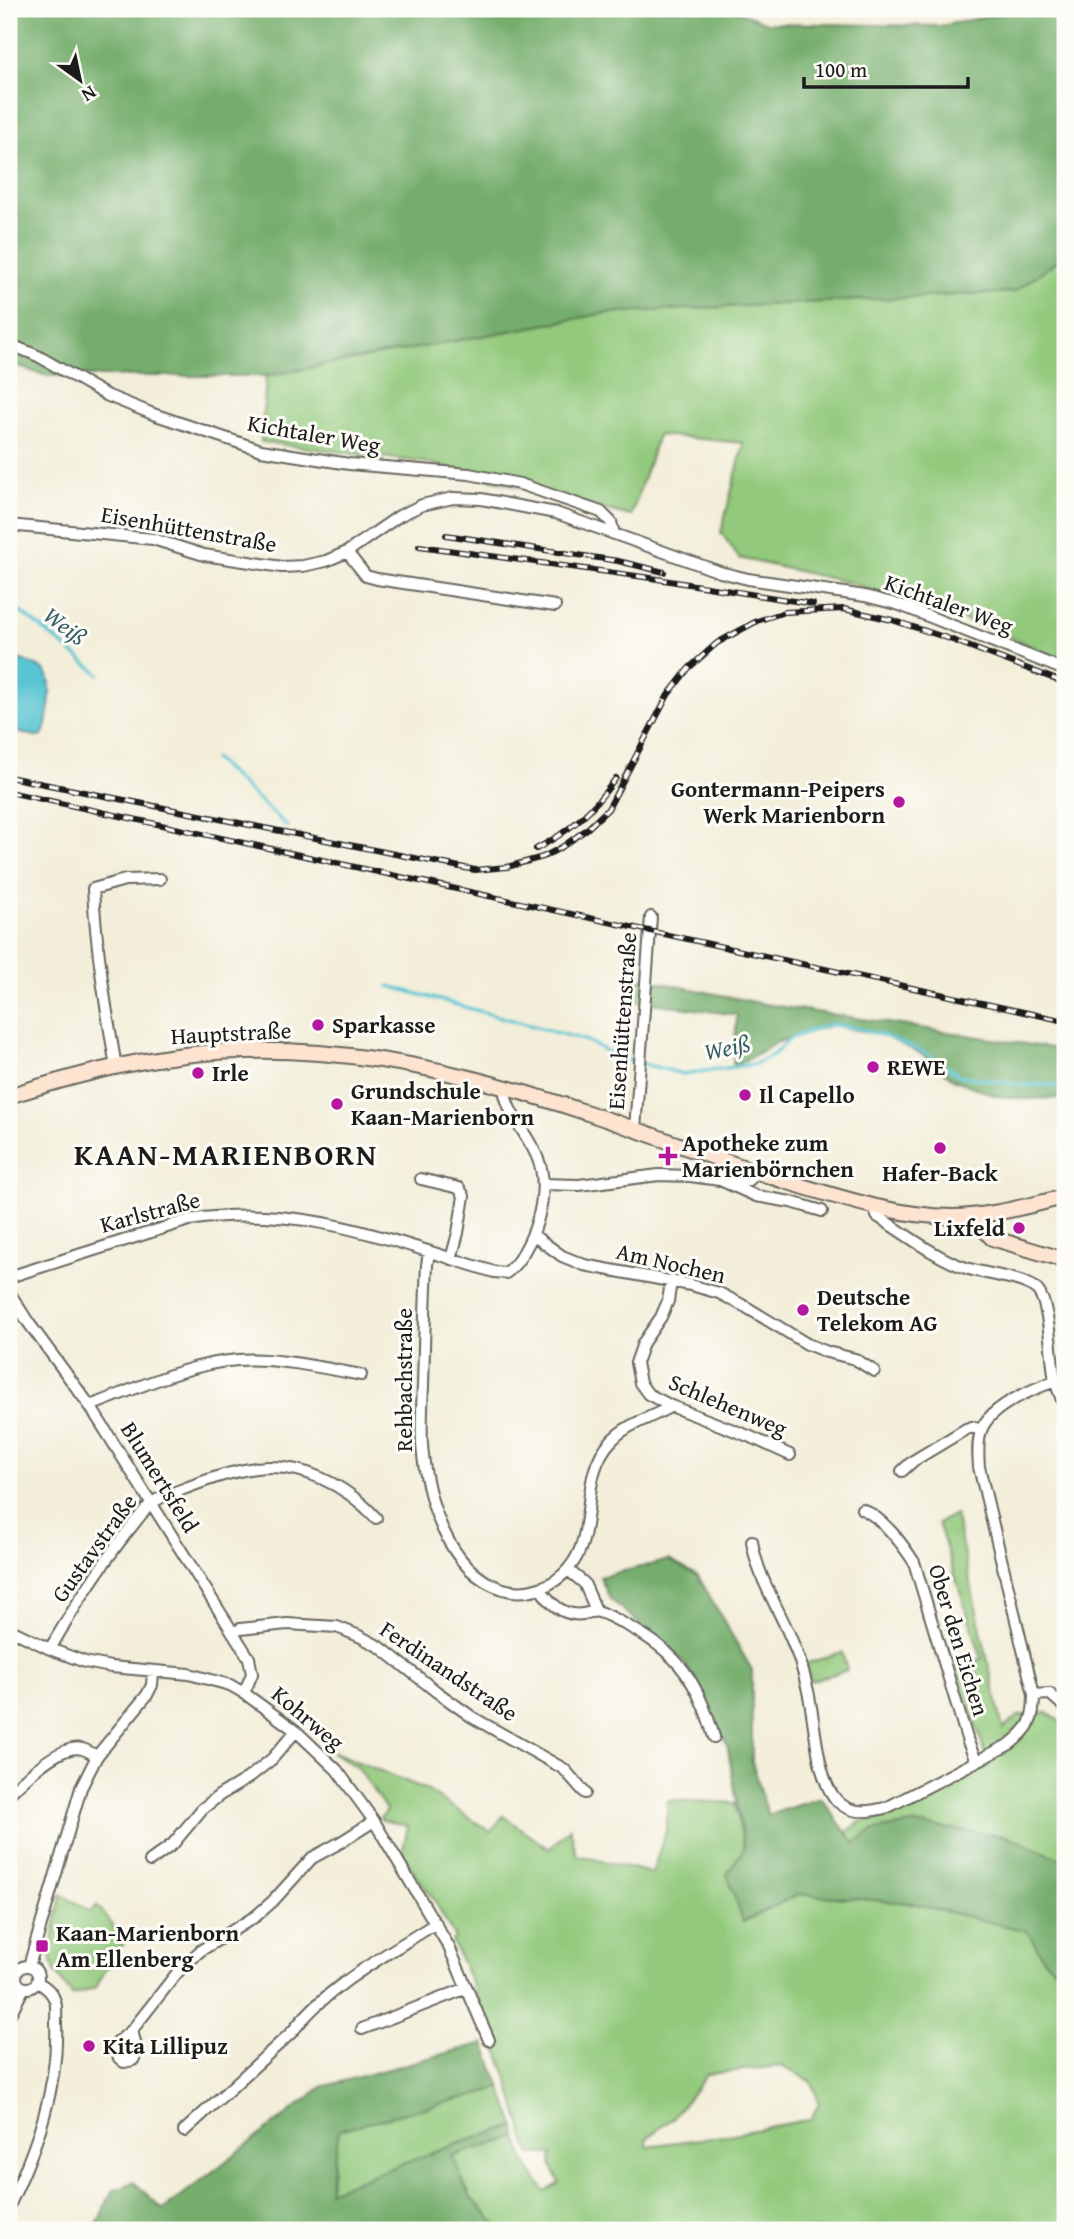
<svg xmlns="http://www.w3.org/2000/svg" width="1074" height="2239" font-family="'Gentium Book Plus',serif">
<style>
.green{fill:#92c97c;stroke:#57724c;stroke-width:2;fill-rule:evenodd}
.forest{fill:#75ad6c;stroke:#486444;stroke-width:2}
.water{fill:#58c4d3;stroke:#3a7078;stroke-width:2}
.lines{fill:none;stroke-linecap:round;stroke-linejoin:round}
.stream{stroke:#58c4d3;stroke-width:3.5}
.street-casing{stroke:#67665e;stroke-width:14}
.secondary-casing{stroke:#67665e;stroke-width:18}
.street{stroke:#fff;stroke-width:10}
.secondary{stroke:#fde4d0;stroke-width:14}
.rail-casing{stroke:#1c1c1c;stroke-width:6}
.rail{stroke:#fdfcf7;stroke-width:3.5;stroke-dasharray:10;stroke-linecap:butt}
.poi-dot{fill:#b5179e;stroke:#fdfcf7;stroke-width:2.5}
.labels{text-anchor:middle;stroke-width:6;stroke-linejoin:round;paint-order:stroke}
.street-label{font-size:23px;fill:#1c1c1c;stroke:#fdfcf7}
.poi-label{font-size:23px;font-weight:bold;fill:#1c1c1c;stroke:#fdfcf7;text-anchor:start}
.water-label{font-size:24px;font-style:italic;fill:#345f65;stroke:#fdfcf7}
.district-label{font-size:30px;font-weight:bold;letter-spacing:2px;fill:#1c1c1c;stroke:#fdfcf7}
</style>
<rect width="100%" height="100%" fill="#fdfcf7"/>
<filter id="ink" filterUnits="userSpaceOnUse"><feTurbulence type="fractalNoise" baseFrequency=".0143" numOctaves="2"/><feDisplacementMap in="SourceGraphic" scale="14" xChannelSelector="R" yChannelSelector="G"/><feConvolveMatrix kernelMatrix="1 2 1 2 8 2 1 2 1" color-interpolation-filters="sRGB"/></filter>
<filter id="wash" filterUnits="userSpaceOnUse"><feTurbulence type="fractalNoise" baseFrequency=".00686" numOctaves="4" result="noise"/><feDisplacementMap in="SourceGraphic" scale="28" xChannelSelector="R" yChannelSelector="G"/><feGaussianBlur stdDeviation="1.57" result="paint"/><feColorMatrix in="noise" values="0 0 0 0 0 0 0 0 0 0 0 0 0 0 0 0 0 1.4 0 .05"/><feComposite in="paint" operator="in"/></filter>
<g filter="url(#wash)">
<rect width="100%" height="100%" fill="#f3eed9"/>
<path class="green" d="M1065,255V661L992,629L847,582L739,558L721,532L744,443L658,435L631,516L429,463L261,442L266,376L606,313L1014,292Z
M955,1514L1003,1729L1018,1716L1046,1712L1065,1725V1861L1006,1836L874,1830L854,1843L847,1832L860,1822L885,1818L990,1766L955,1666L982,1659L938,1523Z
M842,1652L847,1670L811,1681L805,1664Z
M329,1750L425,1789L491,1832L503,1816L549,1849L570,1828L577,1855L652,1873L666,1831L668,1800L735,1803L744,1849L743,1922L798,1894L911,1903L1027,1931L1044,1959L1065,1978V2230H502L470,2197L451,2156L517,2137L525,2162L545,2192L560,2183L551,2165L552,2154H533L529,2152L507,2076L474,1989L452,1941L455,1938L436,1903L402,1854L408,1826L381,1820L380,1818L387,1811L358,1768ZM781,2066L811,2081L819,2103L811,2119L723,2136L647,2146L646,2139L674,2117L707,2074Z
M61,1894L91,1912L97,1905L125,1941L94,1989L72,1995L56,1974L50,1957Z
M501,2088L515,2126L457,2144L329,2192L339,2130Z"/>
<path class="forest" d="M9,9H732L767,23L940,26L1023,9L1065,10V255L1014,292L606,313L266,376H47L9,364Z
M639,978L764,1004L1065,1050V1098L1027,1099L996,1096L953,1079L920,1053L882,1035L832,1025L778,1042L733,1067L737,1015L636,1001Z
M669,1560L698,1576L752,1670V1762L768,1815L821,1798L854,1843L874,1830L912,1824L1006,1836L1065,1861V1978L1044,1959L1027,1931L911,1903L798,1894L743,1922L727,1874L744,1848L728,1748L707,1699L683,1661L610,1599L600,1577Z
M484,2043L501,2088L339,2130L329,2191L457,2144L515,2126L517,2137L452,2156L470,2197L502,2230H92L99,2221L112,2191L124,2187L133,2181L163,2210L322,2087Z"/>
<path class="water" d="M9,655C19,660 37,664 45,671C55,680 48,726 41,737L9,731Z"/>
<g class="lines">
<path class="stream" d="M9,605L29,618L99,674
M214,759L287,826
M389,986L587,1041L620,1058L683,1074L755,1064L774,1054L791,1038L830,1024L857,1028L885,1036L923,1052L961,1076L1021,1085H1065"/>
</g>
</g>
<g filter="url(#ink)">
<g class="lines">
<g class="street-casing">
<path id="street" d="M9,344L38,356L106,395L153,414L261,450L349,464L469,474L520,484L601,512L611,522L614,534
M9,525L153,539L204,555L282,567L303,566L326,561L347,552L399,516L422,505L453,498L481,499L556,513L720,572L748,579L865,596L900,605L1065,670
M347,552L366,576L377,579L555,606
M116,1067C106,1008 96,949 93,889L125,880L160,879
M635,1129L651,917
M421,1179L459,1188L464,1196L458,1233L451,1259
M720,1180L756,1196L791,1202L822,1211
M543,1184L579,1185L659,1175L690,1176L720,1180L729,1177L748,1181L758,1172
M874,1207L877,1216C904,1233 936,1258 966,1268C983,1274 1028,1278 1038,1291C1050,1305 1051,1360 1055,1381L1065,1380
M533,1235L562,1256L584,1265L691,1285L719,1293L746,1307L807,1344L827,1352L855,1359L874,1371
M429,1252L427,1265C425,1305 424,1346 423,1386C422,1406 421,1425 422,1445C426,1496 447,1572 503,1589C526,1596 554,1587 569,1568C599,1533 577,1476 612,1440C629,1422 651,1419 671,1406
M9,1277L189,1220C299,1202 392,1241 494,1272L506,1273C533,1252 552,1192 538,1159C529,1135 506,1114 504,1087
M671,1282L668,1301L661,1317L643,1343L636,1363L640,1383L648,1394L671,1406L751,1437L790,1455
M9,1292L28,1322L90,1406L249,1658L252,1674L244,1693
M90,1406C135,1389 190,1363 238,1360C274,1357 325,1368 361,1375
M902,1471L913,1461L966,1429L972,1427L981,1430
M862,1509C884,1519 901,1542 914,1562L968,1742L976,1761
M752,1541C757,1578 781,1611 794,1646C800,1659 804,1674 807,1687C815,1717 816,1774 834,1797C847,1815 868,1813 888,1807L1010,1744C1030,1728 1034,1720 1034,1695L979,1467C978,1455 977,1440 982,1428C992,1406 1033,1389 1055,1381L1065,1408
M568,1570L584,1583L596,1610
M540,1588C550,1603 563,1617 583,1614C589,1613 593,1610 599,1612C609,1615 619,1621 628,1626C679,1653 698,1682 714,1737
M9,1629L50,1649L85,1662L111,1667L189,1674L230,1685L244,1693L296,1731L337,1770L374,1821L449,1947L489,2040
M233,1633L240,1629L287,1624L337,1627L359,1636L380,1647L437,1692L472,1717L564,1769L585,1793
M50,1649C74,1607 99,1568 128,1531C139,1518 147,1504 162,1497C192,1486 224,1472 256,1468C301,1462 346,1485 376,1518
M1034,1695L1050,1694L1065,1707
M9,1794C23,1780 61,1743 82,1749C87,1750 92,1754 97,1756
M150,1861L173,1844L202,1809L220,1795L248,1778L272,1759L296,1731
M29,1966L81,1788L97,1756L147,1695L152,1685L153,1672
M16 1977a11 11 0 1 1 22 0a11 11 0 1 1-22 0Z
M9,2016L24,1988
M362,2029L467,1988
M132,2030C134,2040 139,2051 133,2060L124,2062L119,2058L116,2051L115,2047L119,2041L132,2030L177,1973L200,1951L256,1916L273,1901L312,1858L341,1842L374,1821
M184,2131L292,2032C328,1985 387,1955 436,1923
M9,2206C36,2149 59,2087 56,2023C56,2016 57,2007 55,2001C52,1991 45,1986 37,1982"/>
</g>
<g class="secondary-casing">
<path id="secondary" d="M9,1096C84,1072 164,1052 244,1051C331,1049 419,1063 503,1087C599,1113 692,1152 788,1182C842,1198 895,1216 952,1217C990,1217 1029,1205 1065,1197
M978,1215L984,1229L992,1238L1065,1260"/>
</g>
<use href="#street" class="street"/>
<use href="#secondary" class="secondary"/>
<g class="rail-casing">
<path id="rail" d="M446,535L618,561L664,572
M419,546L651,578L813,604
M9,777L475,870L507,867L543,857L562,847L587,829L608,809L668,695L689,668L717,643L757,621L785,612L844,609L892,620L947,638L1065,683
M9,792L1065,1021
M536,849C572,830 592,811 616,778"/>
</g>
<use href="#rail" class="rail"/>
</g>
</g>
<g class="poi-dot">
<circle cx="899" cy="802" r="7"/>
<circle cx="318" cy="1025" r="7"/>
<circle cx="873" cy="1067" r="7"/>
<circle cx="198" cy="1073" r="7"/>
<circle cx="745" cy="1095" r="7"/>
<circle cx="337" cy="1104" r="7"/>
<circle cx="940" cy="1148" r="7"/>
<path d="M664.5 1145.5h7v7h7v7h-7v7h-7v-7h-7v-7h7z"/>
<circle cx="1019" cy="1228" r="7"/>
<circle cx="803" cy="1310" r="7"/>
<rect x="35" y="1939" width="14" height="14" rx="3.5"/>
<circle cx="89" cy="2046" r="7"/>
</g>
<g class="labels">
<g class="street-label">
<text transform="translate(314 434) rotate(10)" y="8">Kichtaler Weg</text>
<text transform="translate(189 529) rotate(10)" y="8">Eisenhüttenstraße</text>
<text transform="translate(949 604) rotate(20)" y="8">Kichtaler Weg</text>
<text transform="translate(622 1021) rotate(-86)" y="8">Eisenhüttenstraße</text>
<text transform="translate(231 1033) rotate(-3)" y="8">Hauptstraße</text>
<text transform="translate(150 1212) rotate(-15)" y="8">Karlstraße</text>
<text transform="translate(671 1263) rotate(13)" y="8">Am Nochen</text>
<text transform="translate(404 1380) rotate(-90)" y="8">Rehbachstraße</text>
<text transform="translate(728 1405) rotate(23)" y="8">Schlehenweg</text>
<text transform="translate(160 1477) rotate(58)" y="8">Blumertsfeld</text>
<text transform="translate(94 1548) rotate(-54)" y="8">Gustavstraße</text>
<text transform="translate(959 1640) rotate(73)" y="8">Ober den Eichen</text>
<text transform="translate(449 1671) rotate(34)" y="8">Ferdinandstraße</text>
<text transform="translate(308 1718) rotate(40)" y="8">Kohrweg</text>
</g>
<g class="poi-label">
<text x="885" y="797" text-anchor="end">Gontermann-Peipers<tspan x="885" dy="26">Werk Marienborn</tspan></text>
<text x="332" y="1033">Sparkasse</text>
<text x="887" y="1075">REWE</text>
<text x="212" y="1081">Irle</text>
<text x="351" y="1099">Grundschule<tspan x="351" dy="26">Kaan-Marienborn</tspan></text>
<text x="759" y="1103">Il Capello</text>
<text x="682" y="1151">Apotheke zum<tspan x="682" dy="26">Marienbörnchen</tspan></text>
<text x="940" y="1181" text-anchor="middle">Hafer-Back</text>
<text x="1005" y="1236" text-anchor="end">Lixfeld</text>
<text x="817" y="1305">Deutsche<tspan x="817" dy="26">Telekom AG</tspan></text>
<text x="56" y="1941">Kaan-Marienborn<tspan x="56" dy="26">Am Ellenberg</tspan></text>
<text x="103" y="2054">Kita Lillipuz</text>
</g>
<g class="water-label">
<text transform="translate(65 626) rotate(37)" y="8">Weiß</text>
<text transform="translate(727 1048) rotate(-12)" y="8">Weiß</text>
</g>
<g class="district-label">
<text x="226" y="1165">KAAN-MARIENBORN</text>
</g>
</g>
<rect width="1074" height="2239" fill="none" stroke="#fdfcf7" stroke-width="35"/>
<g transform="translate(80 80) rotate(147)" stroke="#fdfcf7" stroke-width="5" paint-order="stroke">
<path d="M0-5L12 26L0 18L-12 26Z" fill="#1c1c1c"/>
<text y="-10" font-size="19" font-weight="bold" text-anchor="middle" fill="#1c1c1c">N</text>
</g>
<path d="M804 77v10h164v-10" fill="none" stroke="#1c1c1c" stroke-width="3.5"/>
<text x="815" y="77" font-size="21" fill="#1c1c1c" stroke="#fdfcf7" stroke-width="5" paint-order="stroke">100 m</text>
</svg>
